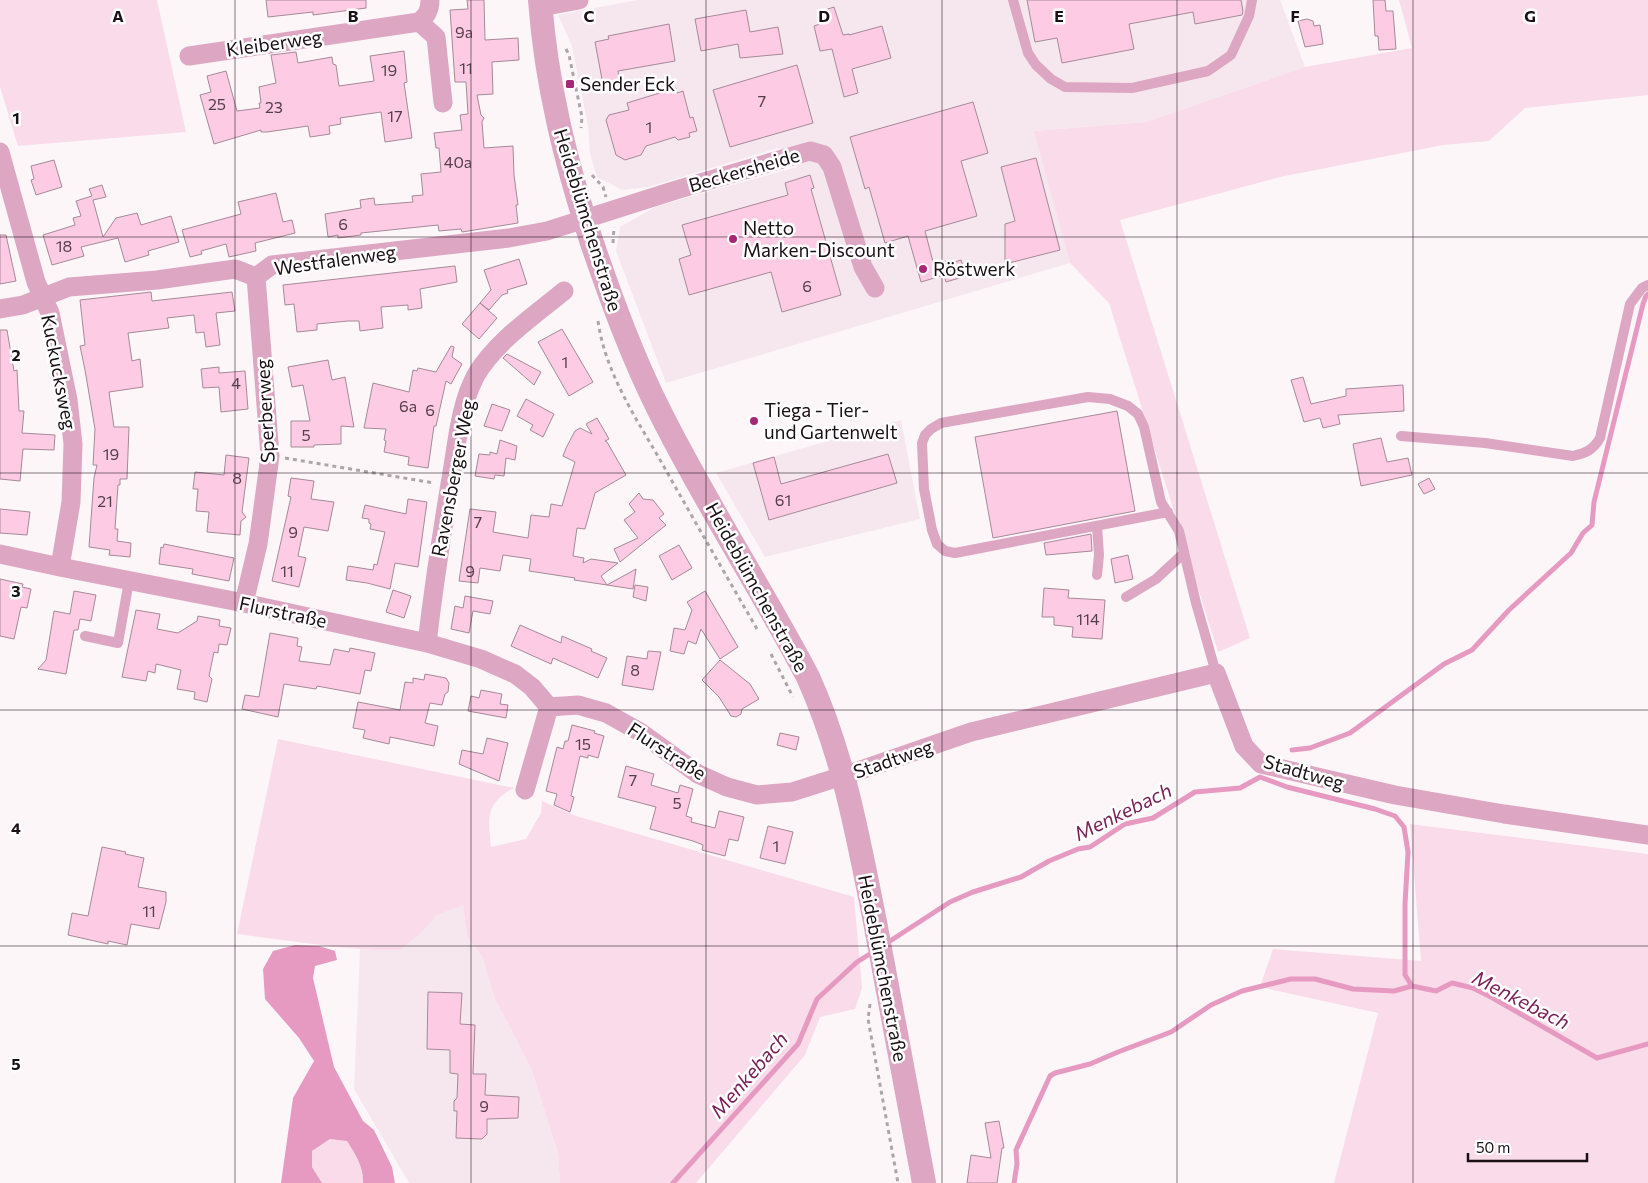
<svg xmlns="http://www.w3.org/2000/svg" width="1648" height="1183" font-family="Commissioner,sans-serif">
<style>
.built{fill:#f6e7ee}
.green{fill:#f9dbe9}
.water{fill:#e79ac1}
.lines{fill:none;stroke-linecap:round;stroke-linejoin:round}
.stream{stroke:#e79ac1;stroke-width:5}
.building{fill:#fdcce4;stroke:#a58997}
.path{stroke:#ada5a8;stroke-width:3;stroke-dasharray:4 4;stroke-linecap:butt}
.service{stroke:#dda6c2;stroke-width:10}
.minor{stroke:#dda6c2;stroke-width:19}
.tertiary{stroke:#dda6c2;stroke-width:24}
.grid{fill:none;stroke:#1a1015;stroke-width:1;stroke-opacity:0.55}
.poi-dot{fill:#a72776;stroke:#fff;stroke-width:2}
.labels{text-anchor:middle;stroke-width:5;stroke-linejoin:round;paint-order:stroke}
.number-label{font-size:16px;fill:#533f49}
.street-label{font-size:19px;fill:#1a1015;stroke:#fff}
.poi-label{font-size:19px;fill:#1a1015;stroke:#fff;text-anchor:start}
.water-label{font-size:20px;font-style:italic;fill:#792257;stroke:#fff}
.grid-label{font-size:16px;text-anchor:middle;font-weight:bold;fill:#1a1015;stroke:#fff;stroke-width:5;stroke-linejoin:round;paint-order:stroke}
</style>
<rect width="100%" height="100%" fill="#fdf6f9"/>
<path class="built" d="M637,0H1280L1305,67L1146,122L1035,131L1070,263L666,383L616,251L620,227L657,206L797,167L778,148L648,187L622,190L597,177L590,154L588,126L572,46L558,15Z
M901,420L920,519L765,557L716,473Z
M463,904L467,936L482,956L494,997L531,1068L558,1153L560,1183H409L354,1089L360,949L374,950L423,931L437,915Z"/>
<path class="green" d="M0,0H157L186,132L18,146L0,87Z
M1399,0H1648V95L1525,108L1489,141L1443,145L1280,177L1120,220L1250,638L1218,652L1109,303L1070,263L1034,131L1146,122L1305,67L1412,48Z
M278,739L514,788C485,803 488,819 491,847L526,839L541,813L542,801L576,816L854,897L862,988L855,1009L820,1017L805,1055L696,1183H560L558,1153L531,1068L494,997L482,956L467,936L463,905L437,915L423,931L400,950H374L336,947L237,934Z
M1410,824L1648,854V1183H1334L1378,1013L1260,987L1273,949L1421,961Z
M330,1139L346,1140C355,1154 364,1167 363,1183H322L312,1167V1151Z"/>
<path class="water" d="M295,945L319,946L335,951L337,960L315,966L313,978L334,1067L363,1121L374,1130L392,1167L395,1183H363C364,1167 355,1154 347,1141L330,1139L312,1151V1167L322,1183H281L293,1098L314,1061L299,1038L265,999L263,969L273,951Z"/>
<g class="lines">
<path class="stream" d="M1292,750L1310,748L1350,733L1444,664L1472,650L1509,610L1571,553L1583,533L1592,525L1594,502L1643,304L1646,296L1648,294
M887,943L950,902L973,892L1021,877L1049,861L1078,849L1090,847L1125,824L1153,818L1195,792L1240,788L1260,777L1287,787L1375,809L1395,816L1404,827L1408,852L1405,904V975L1412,986L1436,991L1452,983L1473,988L1491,997L1597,1058L1648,1044
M673,1183L798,1044L817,999L857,962L873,952
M1014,1183L1017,1164L1016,1150L1050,1076L1055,1073L1090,1064L1118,1052L1171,1032L1211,1005L1242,991L1291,979H1315L1353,989L1394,991L1412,986"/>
</g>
<path class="building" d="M266,0H366V8L313,15V12L268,17Z
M467,0H484L485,40L518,38L519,60L492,62L493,94L477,95L481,115L484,118L482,122L484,148L513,146L514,175L518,205H516L518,223L462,232L461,229L439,231L438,225L361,233V235L338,238V235L328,237L325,214L361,208L360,200L374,198L375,205L413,202L412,196L423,195L421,174L441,172L439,148H436L434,133L462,130L460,115L468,114L466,82H455L450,10L468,9Z
M1027,0H1241L1243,11L1242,15L1195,24L1193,12L1129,24L1134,49L1062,63L1057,38L1035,42Z
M1373,0H1385L1386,11H1393L1396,49L1379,50L1378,36H1375Z
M834,7L843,35L849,34V35L882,26L891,58L852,69L858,93L844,97L832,49L820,51L814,26L825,22L822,11Z
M746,10L750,32L778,27L783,54L740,58L738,44L701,51L695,19Z
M1307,19L1313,21L1314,26L1320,25L1323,44L1305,47L1298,21Z
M669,24L675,61L618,71L620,87L604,90L595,42L609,39L608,36Z
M404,51L407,82L404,83L412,138L385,142L381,112L340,118L341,124L329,126L330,134L310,137L308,126L267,132H261V130L214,144L200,95L211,92L207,76L226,71L237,111L260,108L259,103H261L259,87L276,83L271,55L296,52L298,63L332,57L333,64L336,65L339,86L374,81L370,56Z
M797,65L813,123L730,147L713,90Z
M676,88L677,93L683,91L690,118L693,117L697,131L689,133L690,137L678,140L675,137L646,146L641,155L625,160L616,155L606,120L609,115L629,110L627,103Z
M973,102L988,153L961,161L977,216L925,231L933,262L948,261L949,264L961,260L966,276L946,282L944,275L921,282L908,236L885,243L869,187L865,189L850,137Z
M1036,158L1060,250L1005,264V224L1015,221L1001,167Z
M54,160L62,187L36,195L31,180L34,179L31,166Z
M810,175L814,188L811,189L841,295L782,312L771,272L689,295L679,259L691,255L682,225L788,195L785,183Z
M102,185L106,197L93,200L103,237L116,218L137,213L141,225L171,216L179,242L148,251L149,255L125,262L118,238L81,247L84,256L52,265L43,235L75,225L73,218L81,216L76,201L92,196L89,189Z
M276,193L283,222L292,220L295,233L255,243L256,251L229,257L226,244L201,251L202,254L190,257L182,230L241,214L238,202Z
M0,235H6L16,281L0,284Z
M519,259L527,284L507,290L508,293L502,295L489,310L480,303L491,290L484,270Z
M455,266L457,282L420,289L422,308L408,310V305L381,307L383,328L360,331L359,321H348L317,324V330L297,332L294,304L285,305L283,285Z
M151,292L152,301L232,292L235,311L216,313L220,345L206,347L204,332L196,333L194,315L167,318L169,328L128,333L132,361L140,359L143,387L109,392L114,427H129L127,479H120V485H118L115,529H118L117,541L131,543L130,557L109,555L110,550L89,547L94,478L97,465H93L95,429L85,370L80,346L85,345L80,300Z
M480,303L497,318L479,339L462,324Z
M562,329L593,382L569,396L538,342Z
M0,330H7L14,371L17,370L19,411H24L22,433L55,435L54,450L23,449L20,481L0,479Z
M451,346L454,347L452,357L462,364L451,384L446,381L436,426H434L428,468L408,465L409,457L384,452L386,441L384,440L386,429L364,428L373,383L409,392L413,370L417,371L418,368L436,372Z
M507,354L541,372L534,385L503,358Z
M328,360L332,380L345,377L354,427L341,426V444L314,445V447H291V421H310L303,385L292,387L288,367Z
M219,367V373L245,371L248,409L221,412L219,387L203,388L201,369Z
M1303,377L1311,404L1346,396V389L1403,385L1404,411L1338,415L1340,424L1323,428L1320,418L1304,422L1291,380Z
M526,399L554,414L543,437L530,430L533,425L517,416Z
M492,404L510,410L502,431L484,426Z
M1117,411L1135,511L993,538L975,437Z
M597,418L609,439L605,441L607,442L626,475L595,493L585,529L577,528L573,556L584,558L583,563L591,559L618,563L601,576L607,585L574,580L575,578L529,571L531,559L503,555L500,571L480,568L478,583L459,581L470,509L496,512L493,532L528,538L531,515L549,517L551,504L562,506L575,462L563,456L566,448L575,431L580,428L592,434L586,424Z
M1381,438L1387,462L1408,458L1412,475L1361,486L1353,444Z
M500,440L517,446L515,460L506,458L504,476L495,475L494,479L475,476L479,454L490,455V452L497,454Z
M888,454L897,483L769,520L753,463L774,457L781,484Z
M226,455L249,458L242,512L246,517L241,521L240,535L207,532L209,512L196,511L198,489H193L195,472L224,475Z
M291,478L314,481L311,499L334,502L328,531L304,527L298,556L306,558L299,587L272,581L291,497L288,496Z
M1429,478L1435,489L1424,494L1418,484Z
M639,493L643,499L653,500L664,514L659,518L666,525L620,562L614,549L638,538L624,520L635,512L629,504Z
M408,499L427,502L418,567L395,563L390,589L367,583L346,580L348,566L373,570L374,564L377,565L385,532L370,529L371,524L369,523V519L362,518L365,505L406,514Z
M0,509L30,512L27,535L0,533Z
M1091,534L1092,551L1046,555L1044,543Z
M164,544L234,558L229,581L192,574L193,569L159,564L161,547L163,548Z
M679,545L692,568L672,580L659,556Z
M1128,555L1133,579L1115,583L1111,559Z
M636,569L633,589L607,585Z
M0,579L23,584L22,587L31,589L27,608L21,607L14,639L0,636Z
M635,585L648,587L646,601L633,597Z
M1044,588L1069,590L1068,598L1105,600L1102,639L1072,637L1073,627L1054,625V617H1042Z
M393,590L411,596L404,618L386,612Z
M74,591L96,595L91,621L80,619L78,630H74L66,674L38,669L46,660L54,611L70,614Z
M705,591L738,647L720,659L701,629L696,644L688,641L684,654L670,651L674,628L685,630L692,610L687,602Z
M465,596L493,601L490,614L473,611L469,633L451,629L455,606L463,608Z
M136,610L160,614L157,629L178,633L197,621L198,616L220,620L219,626L231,628L227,645L219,644L218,653L214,652L209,676L212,679L207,702L194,699L195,692L177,689L181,670L156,664L155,673L148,671L146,681L122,677Z
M520,625L561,643L562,636L592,649L591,651L607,658L598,678L553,658L551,664L511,646Z
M270,633L298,638L297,646L302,647L299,661L330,665L334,649L349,652L350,648L375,653L371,671L365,670L360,694L317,686L316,689L284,684L278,717L242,709L245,695L259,697Z
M648,651L661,652L653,690L622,685L627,656L647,659Z
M720,660L750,684L759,699L742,709L741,714L736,717L731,716L719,697L702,680Z
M425,674L446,678L449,683L448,692L445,694L442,705L430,703L425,723L438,726L434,746L390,737L389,744L363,738L365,730L353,728L358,702L400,710L405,682L413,683V678L424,680Z
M481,690L502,694L500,704L508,705L506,718L468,711L471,696L479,698Z
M572,725L595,731L594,733L604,736L598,758L588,755V758L580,756L571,796L574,797L570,812L554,805L557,794L546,791L557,747L563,749L565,741H568Z
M780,733L799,737L796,750L777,745Z
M487,738L508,743L499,781L459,764L462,750L483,754Z
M626,766L654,774L651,785L678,793L680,785L693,789L686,816L692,818L691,822L715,828L719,811L744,817L738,841L729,839L725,856L702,850L703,845L693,841L650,829L656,807L618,797Z
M768,826L793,832L785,864L760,858Z
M102,847L126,852L125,854L144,858L138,887L166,892V902L159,929L131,924L127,945L108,941V944L68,935L72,913L88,916Z
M428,992L462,993L460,1024L475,1025L473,1074H486L485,1095L519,1097L518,1118L487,1119V1134L482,1139L456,1138L457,1111H454V1101L457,1098L458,1074L450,1073V1050L427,1049Z
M999,1121L1004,1148H1002L997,1183H967L971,1155L991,1158L985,1123Z"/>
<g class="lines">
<path class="path" d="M566,49L569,55L582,117L581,128
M592,175L603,187L606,197
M613,243L614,227
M598,321C605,371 634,415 659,458C691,515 724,572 757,629
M285,458L434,483
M771,654L793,697
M870,1004L868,1019L898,1183"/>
<path class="service" d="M1013,0L1028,53L1036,65L1051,79L1065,87L1132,88L1208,71L1231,55L1249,16L1252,0
M1401,436L1485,443L1573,456C1586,453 1593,450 1600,438L1630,304L1642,288L1648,285
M1168,512L955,553L945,551L937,544L932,530L924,489L922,443L925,435L931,429L941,423L1088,397L1110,399L1128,406L1138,414L1144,427L1161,502L1179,531L1196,603L1216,673
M1097,575L1099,555L1097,526
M1126,597L1156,579L1184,553
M85,636L118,643L129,581"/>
<path class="minor" d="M541,7L579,0
M419,22L436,37L443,103
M189,56L419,22C427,16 430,10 430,0
M0,152L36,282L50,313L68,400L73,444L71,502L60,567
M0,309L23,305L69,287L157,280L235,269L256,277L272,265L509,238L547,231L676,190L810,151L824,155L832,167L863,267L875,288
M0,554L60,567L244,603L427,643L481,659L515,674L532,687L549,707
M244,603L258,544L270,456L256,277
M427,643C434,584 443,525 453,466C458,435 461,403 476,375C495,342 535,315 564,291
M549,707L578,705L606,713L640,732L698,774L727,787L757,795L792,792L858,771L971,732L1216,673L1244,746L1261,764L1395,795L1504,814L1648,835
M525,790L549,707"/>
<path class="tertiary" d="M540,0C546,84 566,163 592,243C612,301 633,359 661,414C706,504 761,588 808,677C844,757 858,837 875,922C892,1009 908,1096 924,1183"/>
</g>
<path class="grid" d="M235,0V1183M471,0V1183M706,0V1183M942,0V1183M1177,0V1183M1413,0V1183M0,237H1648M0,473H1648M0,710H1648M0,946H1648"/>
<g class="poi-dot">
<rect x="565" y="79" width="10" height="10" rx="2.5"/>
<circle cx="733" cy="239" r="5"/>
<circle cx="923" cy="269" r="5"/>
<circle cx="754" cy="421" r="5"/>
</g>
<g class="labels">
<g class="number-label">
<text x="464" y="38">9a</text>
<text x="466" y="74">11</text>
<text x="389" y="76">19</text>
<text x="762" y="107">7</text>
<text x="217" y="110">25</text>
<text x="274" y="113">23</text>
<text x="395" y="122">17</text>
<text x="649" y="133">1</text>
<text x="458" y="168">40a</text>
<text x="343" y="230">6</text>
<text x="64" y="252">18</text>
<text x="807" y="292">6</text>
<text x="565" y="368">1</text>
<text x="236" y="389">4</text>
<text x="408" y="412">6a</text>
<text x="430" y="416">6</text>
<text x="306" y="441">5</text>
<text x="111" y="460">19</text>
<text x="237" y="484">8</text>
<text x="783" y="506">61</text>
<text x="105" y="507">21</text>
<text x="478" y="528">7</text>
<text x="293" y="538">9</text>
<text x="287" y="577">11</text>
<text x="470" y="577">9</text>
<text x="1088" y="625">114</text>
<text x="635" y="676">8</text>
<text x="583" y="750">15</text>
<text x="633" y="786">7</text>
<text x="677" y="809">5</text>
<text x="776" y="852">1</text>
<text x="149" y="917">11</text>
<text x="484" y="1112">9</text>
</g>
<g class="street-label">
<text transform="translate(274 43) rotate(-8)" y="7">Kleiberweg</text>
<text transform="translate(744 170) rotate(-16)" y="7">Beckersheide</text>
<text transform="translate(588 220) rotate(73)" y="7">Heideblümchenstraße</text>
<text transform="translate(335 260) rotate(-8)" y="7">Westfalenweg</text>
<text transform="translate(59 372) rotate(79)" y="7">Kuckucksweg</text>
<text transform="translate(265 411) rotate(-93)" y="7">Sperberweg</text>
<text transform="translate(453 478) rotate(-79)" y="7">Ravensberger Weg</text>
<text transform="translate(757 587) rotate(61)" y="7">Heideblümchenstraße</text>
<text transform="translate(283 612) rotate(12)" y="7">Flurstraße</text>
<text transform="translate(667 751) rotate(33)" y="7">Flurstraße</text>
<text transform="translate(893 759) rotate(-19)" y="7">Stadtweg</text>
<text transform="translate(1304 772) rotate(16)" y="7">Stadtweg</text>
<text transform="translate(883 968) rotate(79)" y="7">Heideblümchenstraße</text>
</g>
<g class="poi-label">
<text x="580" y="91">Sender Eck</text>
<text x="743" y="235">Netto<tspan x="743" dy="22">Marken-Discount</tspan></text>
<text x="933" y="276">Röstwerk</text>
<text x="764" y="417">Tiega - Tier-<tspan x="764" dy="22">und Gartenwelt</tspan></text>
</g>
<g class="water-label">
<text transform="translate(1123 812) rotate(-26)" y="7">Menkebach</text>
<text transform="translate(1521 1000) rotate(27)" y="7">Menkebach</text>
<text transform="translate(749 1075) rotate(-49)" y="7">Menkebach</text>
</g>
</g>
<g class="grid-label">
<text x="118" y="22">A</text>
<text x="353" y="22">B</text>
<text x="589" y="22">C</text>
<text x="824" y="22">D</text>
<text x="1059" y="22">E</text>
<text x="1295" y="22">F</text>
<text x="1530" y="22">G</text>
<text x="16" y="124">1</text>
<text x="16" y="361">2</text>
<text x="16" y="597">3</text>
<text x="16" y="834">4</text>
<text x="16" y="1070">5</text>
</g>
<path d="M1468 1153v8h119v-8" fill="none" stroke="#1a1015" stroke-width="2.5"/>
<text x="1476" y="1153" font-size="15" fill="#1a1015" stroke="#ffffff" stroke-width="4" paint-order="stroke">50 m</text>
</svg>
